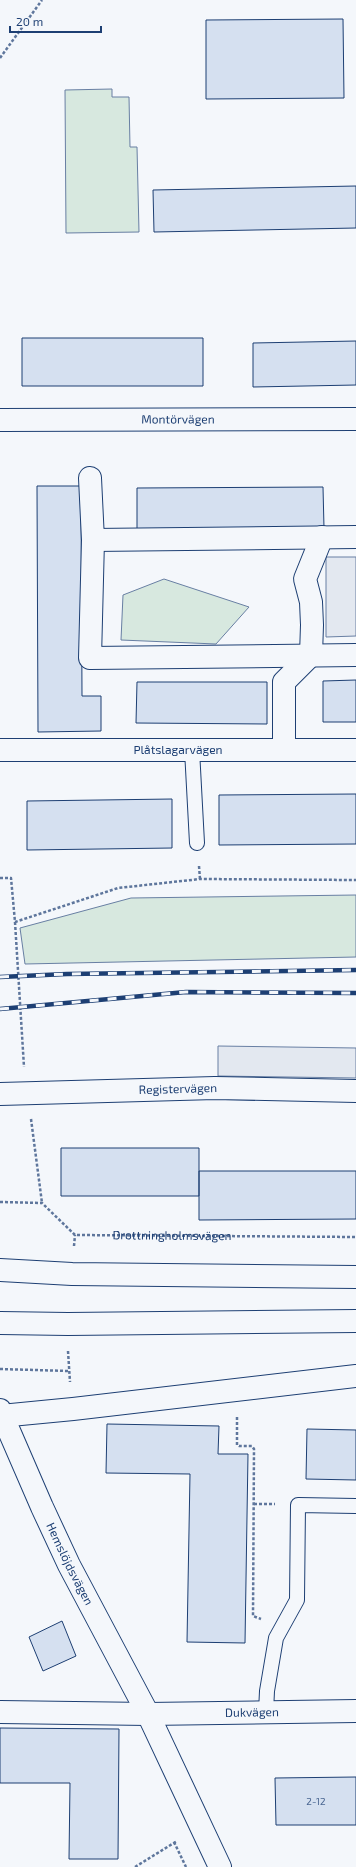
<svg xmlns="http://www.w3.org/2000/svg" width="356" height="1867" font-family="'Exo 2',sans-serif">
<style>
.green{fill:#d7e8df;stroke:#687fa3}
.parking{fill:#e3e8f0;stroke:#687fa3}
.building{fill:#d5e0f0;stroke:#1d3f73}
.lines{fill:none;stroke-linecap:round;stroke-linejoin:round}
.service-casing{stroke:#1d3f73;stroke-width:16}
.minor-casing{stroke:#1d3f73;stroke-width:24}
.tertiary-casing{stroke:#1d3f73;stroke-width:24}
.secondary-casing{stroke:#1d3f73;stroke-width:24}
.path{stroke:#5e769c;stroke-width:2.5;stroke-dasharray:3 2;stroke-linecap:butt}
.service{stroke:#f4f7fb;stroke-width:14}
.minor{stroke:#f4f7fb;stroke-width:22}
.tertiary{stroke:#f4f7fb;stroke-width:22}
.secondary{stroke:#f4f7fb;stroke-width:22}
.rail-casing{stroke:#1d3f73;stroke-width:4.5}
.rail{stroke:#f4f7fb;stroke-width:3;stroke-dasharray:9;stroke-linecap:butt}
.labels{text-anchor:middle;stroke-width:3;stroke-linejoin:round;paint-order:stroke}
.number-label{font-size:10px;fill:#4b6792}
.street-label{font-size:12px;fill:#1d3f73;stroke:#f4f7fb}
</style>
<rect width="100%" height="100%" fill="#f4f7fb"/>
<path class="green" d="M112,89V97H129L130,147H137L139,232L66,233L65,90Z
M164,579L249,607L216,644L121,640L123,595Z
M356,895V957L25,964L20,928L131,898Z"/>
<path class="parking" d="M326,557H356V636L326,637Z
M218,1046L356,1048V1078L218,1076Z"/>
<path class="building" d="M343,19L344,98L206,99V20Z
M356,186V228L154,232L153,190Z
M22,338H203V386H22Z
M356,341V385L253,387V343Z
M37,486H81L82,696H101V731L38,732Z
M323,487L324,528L137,530V488Z
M356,680V722H323V681Z
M137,682H267V724L136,723Z
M356,794V844L219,845V795Z
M172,799V848L27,850V801Z
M61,1148H199V1196H61Z
M199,1171H356V1219L199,1220Z
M107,1424L219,1426L218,1454H248L245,1643L187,1642L190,1474L106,1473Z
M307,1429L356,1430V1480L306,1479Z
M62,1621L76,1656L43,1671L29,1637Z
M0,1728L119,1729L118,1859H69L70,1783H0Z
M356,1777V1825H276L275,1778Z"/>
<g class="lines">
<g class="service-casing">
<path id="service" d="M192,750L197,843
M266,1712L267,1691L276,1638L297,1600L298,1505L356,1506"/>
</g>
<g class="minor-casing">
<g id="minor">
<path id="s2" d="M0,420L356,419"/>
<path d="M90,478L93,540L356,537"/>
<path d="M93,540L90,658L356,655"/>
<path d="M284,749V682L311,655L312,625L311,602L305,579L322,537"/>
<path id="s3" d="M0,750H356"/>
<path id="s4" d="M0,1094L215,1088L356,1091"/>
<path d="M0,1416L73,1409L356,1376"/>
<path id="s5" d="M0,1712L148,1714L356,1711"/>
</g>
</g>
<g class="tertiary-casing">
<g id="tertiary">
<path id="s6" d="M0,1410L42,1507L69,1565L148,1714L220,1867"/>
</g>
</g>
<g class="secondary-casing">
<path id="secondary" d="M0,1270L72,1274L356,1277
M0,1323L68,1324L356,1321"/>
</g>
<g class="path">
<path d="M0,58L42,0"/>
<path d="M199,866L200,879"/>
<path d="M0,878H11L15,922L118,888L200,879L356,880"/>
<path d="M15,922L24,1067"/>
<path d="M31,1119L42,1203"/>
<path id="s1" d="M0,1202L42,1203L75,1235L356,1237"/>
<path d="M74,1246L75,1235"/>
<path d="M68,1351L70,1382"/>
<path d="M0,1369L69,1371"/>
<path d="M237,1417V1445L239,1446H252L254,1449L253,1616L261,1619"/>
<path d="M254,1504H275"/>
<path d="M174,1842L186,1867"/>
<path d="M135,1867L177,1841"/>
</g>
<use href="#service" class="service"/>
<use href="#minor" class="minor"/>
<use href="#tertiary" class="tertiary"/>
<use href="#secondary" class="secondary"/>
<g class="rail-casing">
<path id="rail" d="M0,977L67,974L356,970
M0,1009L186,992L356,993"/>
</g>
<use href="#rail" class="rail"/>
</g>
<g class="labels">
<g class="number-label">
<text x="316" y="1805">2-12</text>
</g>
<g class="street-label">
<text dy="4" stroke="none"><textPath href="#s2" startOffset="178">Montörvägen</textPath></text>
<text dy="4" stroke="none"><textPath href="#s3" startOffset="178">Plåtslagarvägen</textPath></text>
<text dy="4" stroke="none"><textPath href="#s4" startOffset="178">Registervägen</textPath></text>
<text dy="4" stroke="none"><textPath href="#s1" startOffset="185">Drottningholmsvägen</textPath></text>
<text dy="4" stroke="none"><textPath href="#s6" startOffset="169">Hemslöjdsvägen</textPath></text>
<text dy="4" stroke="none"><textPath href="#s5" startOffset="252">Dukvägen</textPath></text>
</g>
</g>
<path d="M10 26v6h91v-6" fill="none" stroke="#1d3f73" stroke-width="2"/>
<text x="16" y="26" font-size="12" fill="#1d3f73" stroke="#f4f7fb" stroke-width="3" paint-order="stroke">20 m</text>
</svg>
